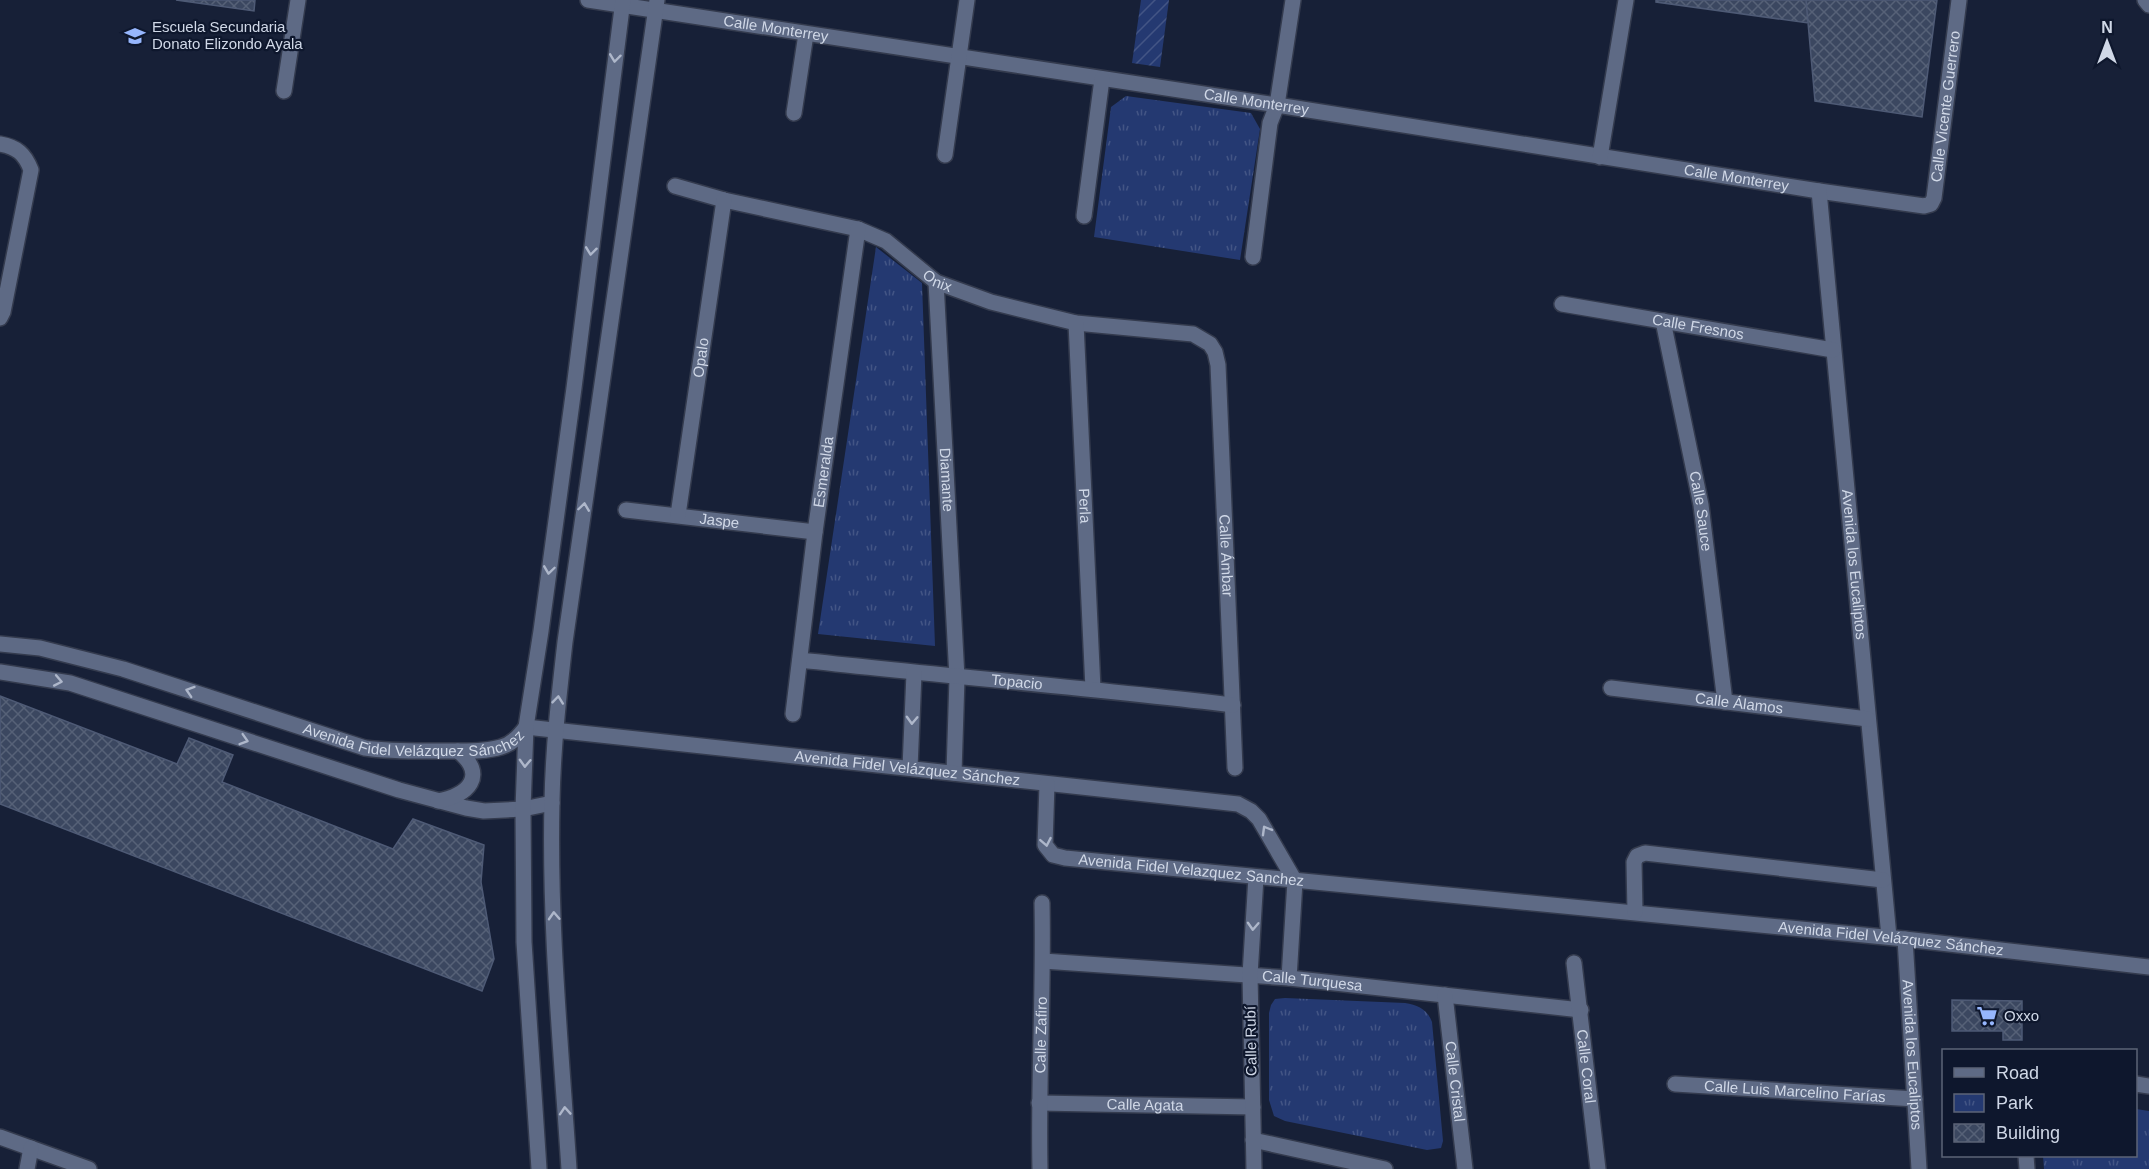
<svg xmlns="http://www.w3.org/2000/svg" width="2149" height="1169" font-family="Helvetica,sans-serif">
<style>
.park{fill:url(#park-tufts)}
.garden{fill:url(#garden-furrows)}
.building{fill:url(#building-cross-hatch);stroke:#4e5a75;stroke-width:1.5}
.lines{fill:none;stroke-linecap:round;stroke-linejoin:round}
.minor-casing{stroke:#343b4e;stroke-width:18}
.minor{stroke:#5e6a85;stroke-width:15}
.oneway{stroke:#aeb7ca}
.labels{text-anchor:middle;stroke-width:4.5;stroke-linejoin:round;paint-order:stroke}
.poi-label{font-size:15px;fill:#d0d8e7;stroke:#0e172d;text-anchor:start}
.street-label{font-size:15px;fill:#d0d8e7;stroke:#0e172d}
</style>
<defs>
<pattern id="park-tufts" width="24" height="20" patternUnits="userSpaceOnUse" patternTransform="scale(1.5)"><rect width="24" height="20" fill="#243971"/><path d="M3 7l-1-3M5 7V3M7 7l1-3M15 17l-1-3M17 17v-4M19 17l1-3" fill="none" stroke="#435585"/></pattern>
<pattern id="garden-furrows" width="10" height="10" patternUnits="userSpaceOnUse" patternTransform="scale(1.5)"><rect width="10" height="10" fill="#243971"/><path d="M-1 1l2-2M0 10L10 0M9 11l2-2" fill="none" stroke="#435585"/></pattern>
<pattern id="building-cross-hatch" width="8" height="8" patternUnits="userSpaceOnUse" patternTransform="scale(1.5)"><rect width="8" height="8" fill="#3b4760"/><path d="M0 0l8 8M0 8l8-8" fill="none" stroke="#566177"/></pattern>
</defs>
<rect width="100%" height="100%" fill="#172037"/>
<path class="park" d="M1126,96L1251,113L1260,129L1240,260L1094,237L1111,107Z
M876,247L922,283L935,646L818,634Z
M1285,998L1405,1003C1418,1005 1427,1009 1432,1022L1443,1141L1441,1148L1427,1150L1285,1121L1274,1116L1269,1100V1013L1271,1005L1275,999Z
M2136,1109L2149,1111V1169H2044L2043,1156H2136Z"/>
<path class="garden" d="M1141,0H1169L1160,67L1132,63Z"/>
<path class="building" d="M176,0H255L254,11Z
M1656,0H1806L1808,23L1656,2Z
M1806,0H1937L1922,117L1815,101Z
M0,696L177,764L189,738L233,755L222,782L393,849L413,819L484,845L481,882L494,959L482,991L0,804Z
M1952,1000L2022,1001V1040H2003V1031H1952Z"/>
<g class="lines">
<g class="minor-casing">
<g id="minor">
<path id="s1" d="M588,0L1277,105L1819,191L1924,206L1931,204L1934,198L1959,0"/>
<path d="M2145,0L2149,5"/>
<path d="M284,91L298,0"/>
<path d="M794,113L806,34"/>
<path d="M0,144C17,147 25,154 31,170L3,312L0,318"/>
<path d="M945,155L967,0"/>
<path d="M1600,157L1626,0"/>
<path id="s2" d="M675,186L724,200L858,229L886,241L936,282L991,302L1076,323L1193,334L1210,344L1215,352L1218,365L1235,768"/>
<path id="s3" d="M1819,191L1889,937"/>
<path d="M1084,216L1102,79"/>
<path d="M1253,257L1270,123L1277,105L1293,0"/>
<path id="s4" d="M936,282L957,678L954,773"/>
<path id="s5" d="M1562,304L1833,350"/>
<path id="s6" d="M1663,321L1701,505L1725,702"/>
<path id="s7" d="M1076,323L1093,689"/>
<path id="s8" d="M626,510L815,532"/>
<path id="s9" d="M678,515L724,200"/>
<path id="s10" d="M0,644L40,648L123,669L365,748C393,752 421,751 449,751C466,751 485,752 501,747C512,744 519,736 526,727L1238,804L1251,811L1259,819L1295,881"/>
<path id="s11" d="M800,660C944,676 1089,688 1233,705"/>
<path d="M0,672L70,683L399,790L466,808L484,811L523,809L552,803"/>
<path id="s12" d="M1611,688L1868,719"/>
<path id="s13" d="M793,714L815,532L858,229"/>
<path d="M910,768L914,673"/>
<path id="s14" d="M1047,784L1045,845L1053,855L1065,858L1905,939L2149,967"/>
<path d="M438,801C468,796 488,775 458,751"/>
<path d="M1635,912L1634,862L1637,856L1645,853L1883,880"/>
<path id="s15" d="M1905,939L1919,1169"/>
<path id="s16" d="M1043,961L1289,978L1581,1010"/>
<path id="s17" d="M1574,963L1598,1169"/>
<path d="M1289,978L1295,881"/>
<path id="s18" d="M1445,995L1465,1169"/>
<path id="s19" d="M1675,1084L1915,1099"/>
<path d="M2136,1084L2149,1086"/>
<path id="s20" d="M1039,1103L1253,1107"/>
<path d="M0,1137L89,1169"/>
<path d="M1253,1140L1385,1169"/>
<path d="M2026,1156L2027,1169"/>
<path d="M27,1169L31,1148"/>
<path d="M539,1169L524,942L523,809L526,727L541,631L574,388L623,0"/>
<path d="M569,1169C561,1047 549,923 552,801C553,748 559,695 565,642L657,0"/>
<path id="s21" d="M1040,1169C1038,1080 1044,992 1042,903"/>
<path d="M1254,1169L1250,975L1256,877"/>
</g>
</g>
<use href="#minor" class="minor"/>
</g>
<defs><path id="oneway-chevron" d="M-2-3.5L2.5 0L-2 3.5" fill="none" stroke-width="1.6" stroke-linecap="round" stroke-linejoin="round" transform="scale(1.5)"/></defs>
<g class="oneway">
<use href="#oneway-chevron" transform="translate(615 58) rotate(97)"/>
<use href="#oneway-chevron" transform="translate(591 251) rotate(97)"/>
<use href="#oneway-chevron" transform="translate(584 507) rotate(-82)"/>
<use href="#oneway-chevron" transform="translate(549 570) rotate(98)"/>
<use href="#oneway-chevron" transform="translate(58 681) rotate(11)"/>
<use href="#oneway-chevron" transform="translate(190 691) rotate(-162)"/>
<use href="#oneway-chevron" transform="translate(558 700) rotate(-84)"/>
<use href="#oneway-chevron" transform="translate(912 720) rotate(92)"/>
<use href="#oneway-chevron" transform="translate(244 740) rotate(17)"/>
<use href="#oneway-chevron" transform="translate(525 763) rotate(92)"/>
<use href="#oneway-chevron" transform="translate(1266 830) rotate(-120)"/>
<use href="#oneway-chevron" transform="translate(1046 842) rotate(79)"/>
<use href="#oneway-chevron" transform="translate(554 916) rotate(-93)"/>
<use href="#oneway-chevron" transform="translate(1253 926) rotate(93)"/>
<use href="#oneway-chevron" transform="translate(565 1111) rotate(-94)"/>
</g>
<defs>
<g id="school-bare" transform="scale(1.62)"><path d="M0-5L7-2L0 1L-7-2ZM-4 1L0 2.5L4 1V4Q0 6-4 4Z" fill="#96b6fd" stroke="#0e172d" stroke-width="2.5" paint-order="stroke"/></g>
<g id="supermarket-bare" transform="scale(1.62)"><path d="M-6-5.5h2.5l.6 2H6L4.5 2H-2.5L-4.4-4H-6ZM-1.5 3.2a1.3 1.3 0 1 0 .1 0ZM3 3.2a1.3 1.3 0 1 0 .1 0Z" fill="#96b6fd" stroke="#0e172d" stroke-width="2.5" paint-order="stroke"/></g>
</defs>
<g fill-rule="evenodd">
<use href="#school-bare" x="135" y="36"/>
<use href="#supermarket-bare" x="1987" y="1016"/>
</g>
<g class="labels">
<g class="poi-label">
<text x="152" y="32">Escuela Secundaria<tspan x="152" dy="17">Donato Elizondo Ayala</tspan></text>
<text x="2004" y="1021">Oxxo</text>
</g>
<g class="street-label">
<text dy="5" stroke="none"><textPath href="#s1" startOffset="190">Calle Monterrey</textPath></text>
<text dy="5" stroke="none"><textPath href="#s1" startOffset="676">Calle Monterrey</textPath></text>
<text dy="5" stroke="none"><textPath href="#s1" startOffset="1458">Calle Vicente Guerrero</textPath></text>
<text dy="5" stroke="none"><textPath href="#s1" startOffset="1162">Calle Monterrey</textPath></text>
<text dy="5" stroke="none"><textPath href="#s2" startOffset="284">Onix</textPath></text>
<text dy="5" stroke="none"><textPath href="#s5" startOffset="138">Calle Fresnos</textPath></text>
<text dy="5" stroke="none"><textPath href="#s9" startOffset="159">Opalo</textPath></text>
<text dy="5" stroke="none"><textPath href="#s13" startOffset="244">Esmeralda</textPath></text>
<text dy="5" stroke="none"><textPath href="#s4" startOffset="198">Diamante</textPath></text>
<text dy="5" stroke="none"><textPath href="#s7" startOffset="183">Perla</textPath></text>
<text dy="5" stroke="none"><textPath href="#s6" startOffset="194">Calle Sauce</textPath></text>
<text dy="5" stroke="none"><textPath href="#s8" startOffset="94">Jaspe</textPath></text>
<text dy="5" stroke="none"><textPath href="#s2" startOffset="780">Calle Ámbar</textPath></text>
<text dy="5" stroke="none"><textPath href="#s3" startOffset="375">Avenida los Eucaliptos</textPath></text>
<text dy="5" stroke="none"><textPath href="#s11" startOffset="218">Topacio</textPath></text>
<text dy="5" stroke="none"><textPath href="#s12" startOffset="129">Calle Álamos</textPath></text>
<text dy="5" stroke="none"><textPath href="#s10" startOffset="429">Avenida Fidel Velázquez Sánchez</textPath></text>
<text dy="5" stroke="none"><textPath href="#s10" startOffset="933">Avenida Fidel Velázquez Sánchez</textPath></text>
<text dy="5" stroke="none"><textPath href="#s14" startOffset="213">Avenida Fidel Velazquez Sanchez</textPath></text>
<text dy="5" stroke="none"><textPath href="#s14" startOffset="916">Avenida Fidel Velázquez Sánchez</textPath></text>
<text dy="5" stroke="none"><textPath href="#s16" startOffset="270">Calle Turquesa</textPath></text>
<text dy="5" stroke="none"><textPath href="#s21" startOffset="134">Calle Zafiro</textPath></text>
<text transform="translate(1251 1041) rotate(-91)" y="5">Calle Rubí</text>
<text dy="5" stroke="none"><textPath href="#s15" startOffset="116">Avenida los Eucaliptos</textPath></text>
<text dy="5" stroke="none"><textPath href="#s17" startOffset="104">Calle Coral</textPath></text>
<text dy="5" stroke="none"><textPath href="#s18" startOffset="87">Calle Cristal</textPath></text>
<text dy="5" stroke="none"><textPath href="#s19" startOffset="120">Calle Luis Marcelino Farías</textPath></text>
<text dy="5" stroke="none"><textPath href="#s20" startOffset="106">Calle Agata</textPath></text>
</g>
</g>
<rect x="1942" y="1049" width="195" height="108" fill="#0e172d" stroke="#5c6477" stroke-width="1.5"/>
<rect x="1954" y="1068" width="30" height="9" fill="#5e6a85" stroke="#5c6477" stroke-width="1.5"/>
<text x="1996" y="1079" font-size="18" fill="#d0d8e7">Road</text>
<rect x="1954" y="1094" width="30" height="18" fill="url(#park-tufts)" stroke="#5c6477" stroke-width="1.5"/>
<text x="1996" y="1109" font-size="18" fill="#d0d8e7">Park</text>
<rect x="1954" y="1124" width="30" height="18" fill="url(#building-cross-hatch)" stroke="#5c6477" stroke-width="1.5"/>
<text x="1996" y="1139" font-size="18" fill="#d0d8e7">Building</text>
<g transform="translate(2107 42)" stroke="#0e172d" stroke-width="4.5" paint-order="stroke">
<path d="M0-4.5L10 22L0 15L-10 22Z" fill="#d0d8e7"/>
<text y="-9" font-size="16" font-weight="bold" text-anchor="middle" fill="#d0d8e7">N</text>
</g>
</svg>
